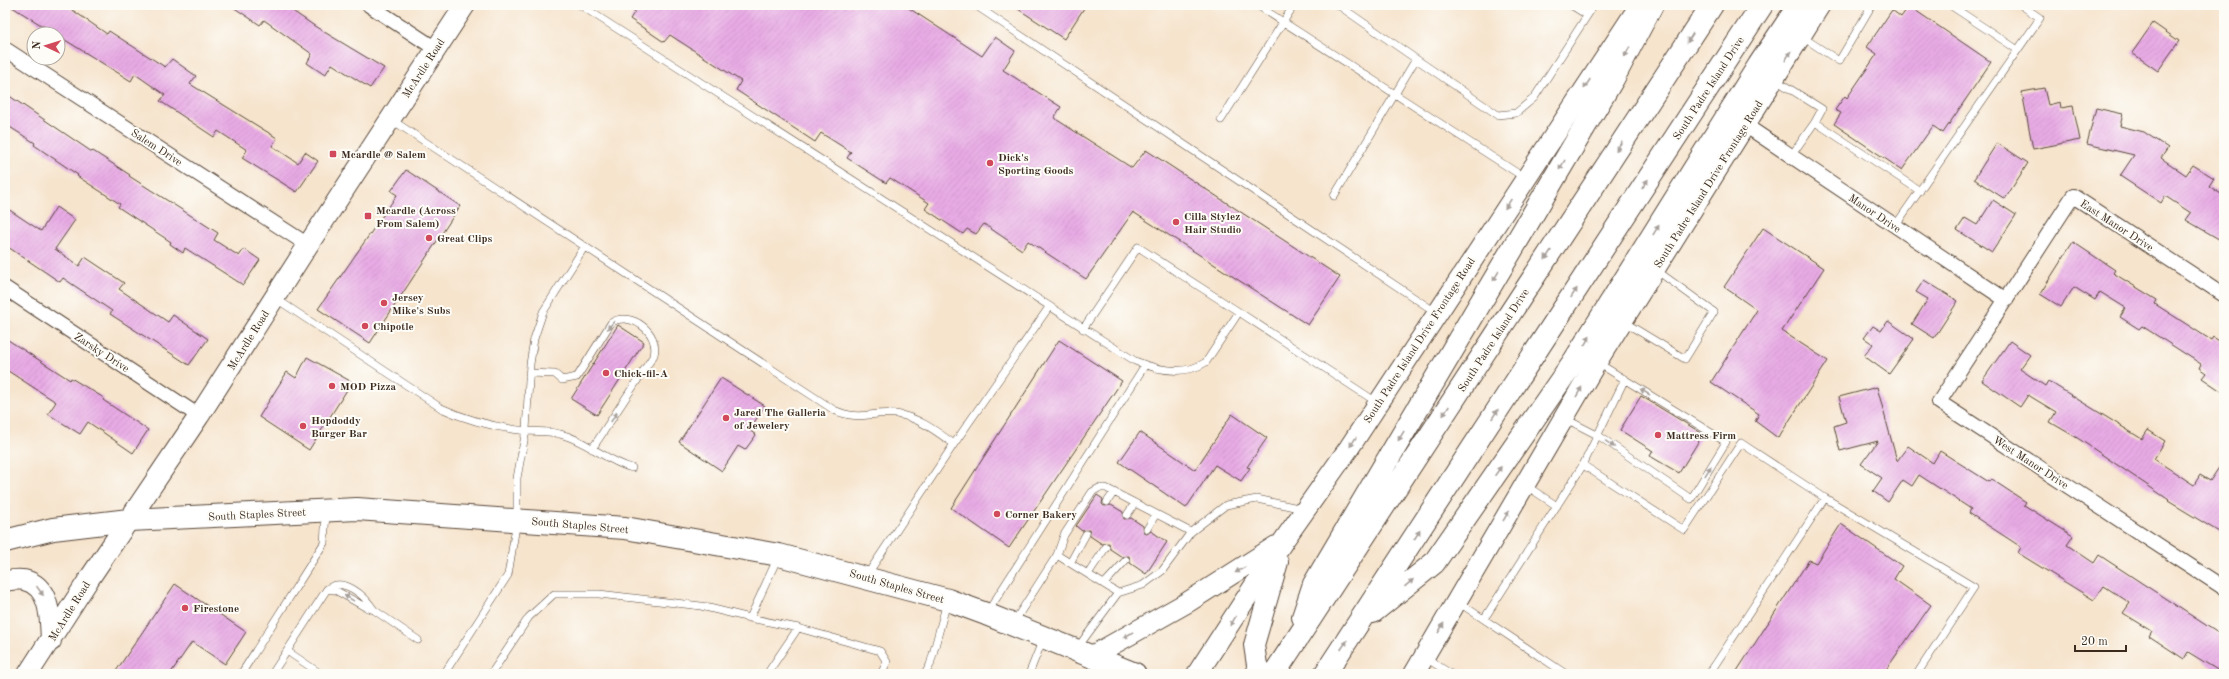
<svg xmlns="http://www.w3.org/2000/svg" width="2229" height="679" font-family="'Old Standard TT',serif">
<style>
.building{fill:url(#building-hatch)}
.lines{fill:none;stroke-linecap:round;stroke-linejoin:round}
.service-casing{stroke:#574638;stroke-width:8}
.minor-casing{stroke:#574638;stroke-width:16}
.secondary-casing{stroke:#574638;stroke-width:22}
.primary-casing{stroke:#574638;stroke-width:24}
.motorway-casing{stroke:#574638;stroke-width:24}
.service{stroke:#fff;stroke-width:7}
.minor{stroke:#fff;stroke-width:14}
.secondary{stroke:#fff;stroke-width:20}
.primary{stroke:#fff;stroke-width:22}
.motorway{stroke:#fff;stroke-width:22}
.oneway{fill:#a79f9a}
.poi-dot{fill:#d1495b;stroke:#fdfcf7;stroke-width:1.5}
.labels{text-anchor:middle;stroke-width:4;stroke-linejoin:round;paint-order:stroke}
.street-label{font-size:11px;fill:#3b2a1e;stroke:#fdfcf7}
.poi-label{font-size:11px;font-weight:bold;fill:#3b2a1e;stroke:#fdfcf7;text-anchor:start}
</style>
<defs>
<pattern id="building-hatch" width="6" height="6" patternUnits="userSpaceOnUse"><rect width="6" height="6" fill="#e8abe5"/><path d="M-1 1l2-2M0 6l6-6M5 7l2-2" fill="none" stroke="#c893c4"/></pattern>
</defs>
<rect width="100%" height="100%" fill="#fdfcf7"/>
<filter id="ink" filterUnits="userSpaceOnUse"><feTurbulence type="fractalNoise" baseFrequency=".025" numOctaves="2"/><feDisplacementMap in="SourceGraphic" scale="8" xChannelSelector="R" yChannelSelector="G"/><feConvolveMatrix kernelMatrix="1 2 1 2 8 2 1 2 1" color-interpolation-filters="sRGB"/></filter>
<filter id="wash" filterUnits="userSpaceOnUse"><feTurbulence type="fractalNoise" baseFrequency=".012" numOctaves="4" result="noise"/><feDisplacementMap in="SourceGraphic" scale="16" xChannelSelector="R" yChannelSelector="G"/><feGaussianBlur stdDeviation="0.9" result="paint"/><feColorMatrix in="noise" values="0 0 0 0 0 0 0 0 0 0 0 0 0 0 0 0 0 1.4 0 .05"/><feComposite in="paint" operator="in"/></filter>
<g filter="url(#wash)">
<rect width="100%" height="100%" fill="#f6e4cd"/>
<g id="blocks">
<path class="building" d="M9,5H65L107,34L109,31L165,67L172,59L196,76L190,84L277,138L272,146L298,163L305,152L318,161L297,192L242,158L247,150L218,131L214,137L160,101L165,95L135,74L131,81Z
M230,5H284L316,27L384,68L370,88L332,64L325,75L307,63L312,54L264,20L260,25Z
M639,5H904L982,56L995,37L1015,51L1003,70L1061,107L1054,118L1132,168L1146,150L1340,277L1308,325L1133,212L1086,279L1028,241L1022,250L984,224L976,234L967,229L963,234L925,209L929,203L890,178L886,183L847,158L851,152L821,133L815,142L736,90L741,81L670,35L664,42L630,19Z
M1012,5H1086L1064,39Z
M1909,6L1991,62L1943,133L1933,126L1902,170L1834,124L1841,113L1835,110L1845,96L1847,98L1877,54L1867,47L1892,10L1901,17Z
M2153,23L2179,41L2158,71L2132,53Z
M2044,88L2048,105L2060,102L2061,108L2073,106L2080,140L2033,149L2022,92Z
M5,93L92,152L93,151L130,175L129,176L218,233L214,240L239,256L244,249L260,260L243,285L185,248L183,253L170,244L171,242L118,207L120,204L77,176L78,175L34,145L35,143L5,124Z
M2096,108L2123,114L2120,126L2144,132L2168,148L2161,158L2186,175L2193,165L2214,178L2209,186L2224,196V242L2186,220L2191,213L2165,196L2161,203L2120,176L2134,155L2087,144Z
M1997,143L2028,163L2005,199L1974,179Z
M406,170L460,206L370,343L318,309L397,195L391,191Z
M1993,200L2016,215L1992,252L1957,230L1965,218L1977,225Z
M5,207L41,231L56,207L75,220L55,249L79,266L85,257L124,283L119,289L168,322L173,315L208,339L189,365L110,314L112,311L63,278L60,282L5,245Z
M1763,228L1824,268L1782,331L1828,361L1778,438L1755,421L1759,414L1711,382L1757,310L1724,287Z
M2073,242L2115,270L2113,273L2157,300L2155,304L2211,340L2213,337L2224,344V393L2202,378L2206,373L2199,368L2201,364L2142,326L2139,329L2120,317L2126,308L2100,292L2095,300L2074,287L2061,307L2040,294Z
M1924,280L1958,301L1934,338L1912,324L1928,299L1916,292Z
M1888,321L1914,339L1889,374L1864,356L1873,344L1864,338L1873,326L1881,331Z
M618,325L644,342L597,415L571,399Z
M5,338L70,380L71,378L104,398L103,400L148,430L133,453L88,422L80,434L48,414L56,402L5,369Z
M1059,340L1122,381L1009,548L951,508Z
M2010,341L2030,355L2020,369L2045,386L2048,381L2142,439L2148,430L2165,441L2154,459L2194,485L2200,475L2210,481L2224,460V535L2168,501L2169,500L2079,439L2050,422L2056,412L2028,395L2020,407L1982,381Z
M307,357L352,382L309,450L259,417L287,372L296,378Z
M721,378L765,406L749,430L756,435L745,450L738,446L722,471L679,442Z
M1877,387L1897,461L1908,446L1933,463L1940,451L1989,482L1991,479L2026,502L2024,505L2073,536L2067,545L2094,563L2099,555L2224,637V674L2188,652L2184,659L2149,636L2152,631L2123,613L2130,603L2104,586L2094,600L2018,553L2021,547L1969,513L1971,509L1919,475L1912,486L1903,480L1888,502L1873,491L1882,478L1861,464L1878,441L1840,451L1834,426L1846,422L1839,397Z
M1641,396L1703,434L1679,473L1650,456L1653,451L1620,430Z
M1232,414L1267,438L1247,467L1250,468L1241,481L1215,465L1186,508L1119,462L1140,432L1195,470Z
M1097,495L1103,499L1102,504L1104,506L1111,505L1123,512L1124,519L1131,518L1143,526L1144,533L1147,534L1151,531L1167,542L1146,574L1130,563L1129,556L1122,557L1110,549L1109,543L1102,544L1090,536L1089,530L1082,531L1076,526Z
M1841,524L1902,566L1894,579L1931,605L1883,674H1735L1809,560L1816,563Z
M175,584L246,632L225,664L192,642L170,674H114Z"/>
</g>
</g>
<g filter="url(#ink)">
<use href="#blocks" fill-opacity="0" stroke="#574638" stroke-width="1"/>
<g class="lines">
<g class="service-casing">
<path id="service" d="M580,5L1135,361C1157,370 1185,376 1206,362L1239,312L1378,403
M975,5L1437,313
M1257,5L1525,178
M1338,5L1416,59
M1571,5L1587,15
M1950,5L2018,50
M1801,36L1839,61L1872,5
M1774,79L1822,109L1815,122
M392,120L834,410C861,422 870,411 896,414C918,417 936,431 954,444
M1221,120L1294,5
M1791,156L1815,122L1920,191
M1334,196L1416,59L1498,115L1516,113L1534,98L1594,5
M1895,226L2040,18L2021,5
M275,298L441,408C467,420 498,428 527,431C538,432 549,431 560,434C586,440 606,461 632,468
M1624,322L1685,359L1714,312L1656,270
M1083,329L1138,247L1239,312
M529,373L555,374L562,380L577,377L611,323C630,310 660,332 654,355L592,449
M1564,418L1599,436L1691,499L1726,442L1598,363
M1583,465L1684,530L1741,443L1825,498L1974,587L1917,674
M1525,485L1557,506
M1107,502L1114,492
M1127,515L1135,503
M1147,529L1156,514
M1057,555L1118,593L1078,647
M1070,563L1086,534
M1088,574L1106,547
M867,575L954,444L1049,307
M1104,584L1126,560
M327,589C344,576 365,596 374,610
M1118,593L1143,585L1162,571L1191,532
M1458,602L1566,674
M987,613L1145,365
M750,618L778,557
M1484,619L1583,465L1625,379
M1014,622L1057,555L1064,535L1092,492L1099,488H1106L1191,532L1226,505L1257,499L1303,509
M287,651L327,589L335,590L365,607L374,610L418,640
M1426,658L1451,674
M241,674L324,543L326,513
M272,674L287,651L321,674
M444,674L508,575L517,520V478L526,430L530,364L534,339L543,312L585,246
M491,674L529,617L554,594H599L701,606L750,618L798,628L880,651L887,662L881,674
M767,674L798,628
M925,674L930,665L947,602
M1029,674L1043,639
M1709,674L1825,498"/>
</g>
<g class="minor-casing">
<path id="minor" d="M369,5L436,49
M5,49L308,245
M1745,125L2006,300
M5,288L199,416
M2224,295L2073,196L1939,402L2224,588"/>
</g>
<g class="secondary-casing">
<path id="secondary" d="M5,581C11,580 18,579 24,580C51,586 50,619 51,641
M1092,656L1188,602L1276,546
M28,674L89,579L199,416L308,245L465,5
M1197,674L1284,540L1349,448L1640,5
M1262,674L1257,665L1254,645L1278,562
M1414,674L1593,368L1820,5"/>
</g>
<g class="primary-casing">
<path id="primary" d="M5,541L53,529L129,520L357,509L625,528L779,555L948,600L986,614L1135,674"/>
</g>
<g class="motorway-casing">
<path id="motorway" d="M1373,612L1434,563L1574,361L1759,65L1799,5
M1303,617L1314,584L1613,79L1652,5
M1274,674L1712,5
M1325,674L1762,5"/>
</g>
<use href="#service" class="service"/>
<use href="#minor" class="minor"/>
<use href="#secondary" class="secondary"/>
<use href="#primary" class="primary"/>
<use href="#motorway" class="motorway"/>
</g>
<defs><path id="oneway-solid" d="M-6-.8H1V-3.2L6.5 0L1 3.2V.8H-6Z"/></defs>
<g class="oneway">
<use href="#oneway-solid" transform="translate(1690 38) rotate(123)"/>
<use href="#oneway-solid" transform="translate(1627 52) rotate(118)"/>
<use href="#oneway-solid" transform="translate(1788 56) rotate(-58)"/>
<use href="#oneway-solid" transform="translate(1587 84) rotate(123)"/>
<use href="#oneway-solid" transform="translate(1619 146) rotate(123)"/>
<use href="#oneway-solid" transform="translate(1562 165) rotate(121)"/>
<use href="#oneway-solid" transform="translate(1645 184) rotate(-57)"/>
<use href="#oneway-solid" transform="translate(1508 204) rotate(124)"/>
<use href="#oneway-solid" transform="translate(1656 230) rotate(-58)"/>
<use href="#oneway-solid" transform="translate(1548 255) rotate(123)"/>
<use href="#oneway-solid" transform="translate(1496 276) rotate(121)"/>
<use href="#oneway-solid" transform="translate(1574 293) rotate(-57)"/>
<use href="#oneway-solid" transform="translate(611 325) rotate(131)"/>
<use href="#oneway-solid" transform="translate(1587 341) rotate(-58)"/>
<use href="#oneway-solid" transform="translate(1579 392) rotate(-60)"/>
<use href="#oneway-solid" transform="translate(1645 392) rotate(-148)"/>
<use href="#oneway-solid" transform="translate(1446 411) rotate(123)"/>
<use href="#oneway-solid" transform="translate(1495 414) rotate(-57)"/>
<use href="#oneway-solid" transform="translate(614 417) rotate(-57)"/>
<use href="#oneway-solid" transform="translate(1401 436) rotate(121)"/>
<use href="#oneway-solid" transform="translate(1353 442) rotate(123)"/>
<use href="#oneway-solid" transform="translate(1610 444) rotate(34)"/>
<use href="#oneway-solid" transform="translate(1498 471) rotate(-55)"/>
<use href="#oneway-solid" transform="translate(1708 471) rotate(-58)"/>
<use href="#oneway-solid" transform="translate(1506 516) rotate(-60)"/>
<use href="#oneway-solid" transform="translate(1417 535) rotate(-57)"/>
<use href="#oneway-solid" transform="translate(1240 570) rotate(151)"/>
<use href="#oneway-solid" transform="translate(1409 583) rotate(-40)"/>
<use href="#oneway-solid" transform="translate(40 591) rotate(54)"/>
<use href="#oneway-solid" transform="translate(349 598) rotate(-149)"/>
<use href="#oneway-solid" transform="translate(1233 621) rotate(122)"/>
<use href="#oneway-solid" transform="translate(1441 628) rotate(-60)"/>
<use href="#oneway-solid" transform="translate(1128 635) rotate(150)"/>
<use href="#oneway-solid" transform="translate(1344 645) rotate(-56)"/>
</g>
</g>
<g class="poi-dot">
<rect x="329" y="150" width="8" height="8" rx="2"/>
<circle cx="990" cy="163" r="4"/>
<rect x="364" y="212" width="8" height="8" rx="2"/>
<circle cx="1176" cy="222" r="4"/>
<circle cx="429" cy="238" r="4"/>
<circle cx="384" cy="303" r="4"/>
<circle cx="365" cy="326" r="4"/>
<circle cx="606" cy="373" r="4"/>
<circle cx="332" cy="386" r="4"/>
<circle cx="726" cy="418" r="4"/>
<circle cx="303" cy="426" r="4"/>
<circle cx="1658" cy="435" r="4"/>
<circle cx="997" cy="514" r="4"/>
<circle cx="185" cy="608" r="4"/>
</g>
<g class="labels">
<g class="street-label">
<text transform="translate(423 68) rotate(-57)" y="4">McArdle Road</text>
<text transform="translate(1708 88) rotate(-57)" y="4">South Padre Island Drive</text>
<text transform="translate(157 147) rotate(33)" y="4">Salem Drive</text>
<text transform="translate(1708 184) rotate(-58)" y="4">South Padre Island Drive Frontage Road</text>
<text transform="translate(1875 213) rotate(34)" y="4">Manor Drive</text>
<text transform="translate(2117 225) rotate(33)" y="4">East Manor Drive</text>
<text transform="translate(248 340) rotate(-58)" y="4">McArdle Road</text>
<text transform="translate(1419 340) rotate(-57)" y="4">South Padre Island Drive Frontage Road</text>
<text transform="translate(1493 340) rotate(-57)" y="4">South Padre Island Drive</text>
<text transform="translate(102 352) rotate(33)" y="4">Zarsky Drive</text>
<text transform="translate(2031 462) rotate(33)" y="4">West Manor Drive</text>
<text transform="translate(257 514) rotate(-3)" y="4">South Staples Street</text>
<text transform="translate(580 525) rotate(5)" y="4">South Staples Street</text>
<text transform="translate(897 586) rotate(16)" y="4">South Staples Street</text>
<text transform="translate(69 611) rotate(-58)" y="4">McArdle Road</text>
</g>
<g class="poi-label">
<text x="341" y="158">Mcardle @ Salem</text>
<text x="998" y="161">Dick's<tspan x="998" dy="13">Sporting Goods</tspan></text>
<text x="376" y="214">Mcardle (Across<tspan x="376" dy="13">From Salem)</tspan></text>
<text x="1184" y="220">Cilla Stylez<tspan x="1184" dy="13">Hair Studio</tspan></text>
<text x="437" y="242">Great Clips</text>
<text x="392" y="301">Jersey<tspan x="392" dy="13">Mike's Subs</tspan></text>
<text x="373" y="330">Chipotle</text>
<text x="614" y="377">Chick-fil-A</text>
<text x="340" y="390">MOD Pizza</text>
<text x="734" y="416">Jared The Galleria<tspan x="734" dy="13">of Jewelery</tspan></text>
<text x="311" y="424">Hopdoddy<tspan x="311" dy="13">Burger Bar</tspan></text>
<text x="1666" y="439">Mattress Firm</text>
<text x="1005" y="518">Corner Bakery</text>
<text x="193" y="612">Firestone</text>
</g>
</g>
<rect width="2229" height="679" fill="none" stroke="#fdfcf7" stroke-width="20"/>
<g transform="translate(46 46) rotate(274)"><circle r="19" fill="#fdfcf7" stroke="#afa8a0"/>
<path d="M0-3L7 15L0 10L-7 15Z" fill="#d1495b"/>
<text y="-6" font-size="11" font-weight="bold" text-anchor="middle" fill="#3b2a1e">N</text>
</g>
<path d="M2075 645v6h51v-6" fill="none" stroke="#3b2a1e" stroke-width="2"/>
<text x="2081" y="645" font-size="12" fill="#3b2a1e" stroke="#fdfcf7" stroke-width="3" paint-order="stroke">20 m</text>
</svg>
